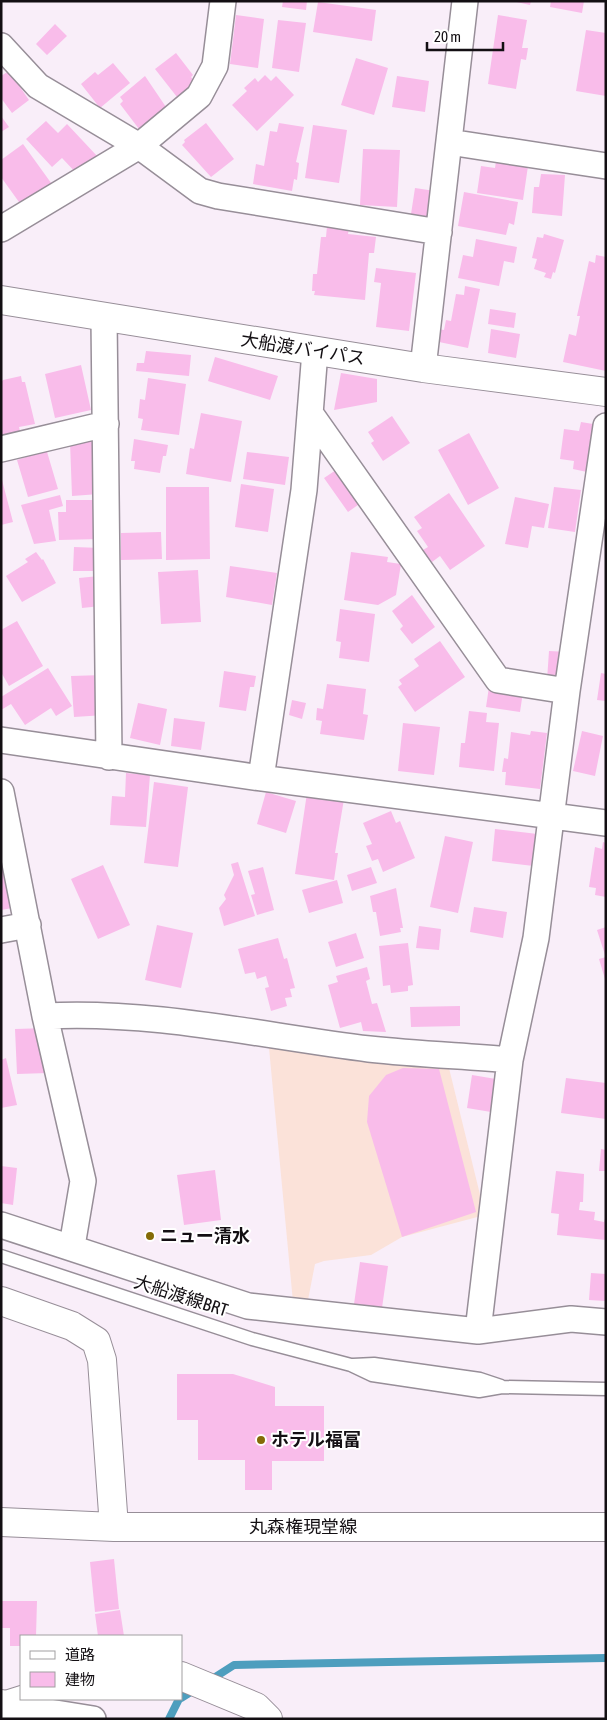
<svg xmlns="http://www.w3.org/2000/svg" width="607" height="1720" font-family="'Asap Condensed','Noto Sans JP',sans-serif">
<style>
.education{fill:#fbe2d9}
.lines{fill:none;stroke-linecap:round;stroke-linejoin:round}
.stream{stroke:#4e9ebe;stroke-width:8}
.building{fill:#f9bcea}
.lane-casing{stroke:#978e98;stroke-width:15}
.street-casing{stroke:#978e98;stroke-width:28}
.secondary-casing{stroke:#978e98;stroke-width:30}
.highway-casing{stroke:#978e98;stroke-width:30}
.lane{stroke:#fff;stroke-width:12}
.street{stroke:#fff;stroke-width:25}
.secondary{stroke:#fff;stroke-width:28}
.highway{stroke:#fff;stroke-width:28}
.poi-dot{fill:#846b07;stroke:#fff;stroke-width:2}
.labels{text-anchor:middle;stroke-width:4;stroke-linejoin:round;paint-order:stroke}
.street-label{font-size:18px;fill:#130f13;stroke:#fff}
.poi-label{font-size:18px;font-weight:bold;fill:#130f13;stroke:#fff;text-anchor:start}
</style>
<rect width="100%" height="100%" fill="#f9eef9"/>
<path class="education" d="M269,1048L448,1064L485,1215L402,1237L371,1255L324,1261L315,1264L308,1300L293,1302Z"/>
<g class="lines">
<path class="stream" d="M209,1681L234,1665L606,1658
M181,1698L197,1688
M169,1719L179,1699"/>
</g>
<path class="building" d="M283,1H307L306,10L282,7Z
M512,1H531L530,5Z
M551,1H584L582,13L550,7Z
M318,2L376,10L372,41L313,32Z
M236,15L264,19L258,68L230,64Z
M498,15L527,20L522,48H528L526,60L521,59L516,89L488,84Z
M278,20L306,23L299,72L272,68Z
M55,24L67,36L47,55L36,44Z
M586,30L606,33V96L576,91Z
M176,53L193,75L191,77L196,83L177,97L155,69Z
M356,58L388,68L374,115L341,105Z
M113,63L130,83L100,108L81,84L95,72L98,75Z
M9,71L29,100L12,113L1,98V76Z
M265,75L271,81L276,76L294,95L257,131L232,105L247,91L244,88L255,78L258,82Z
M145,76L166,107L139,129L120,104L123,101L120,97Z
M397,76L429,81L425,112L392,107Z
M1,116L9,127L1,132Z
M46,121L58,133L67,124L98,157L78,175L62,158L52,167L26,139Z
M206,123L234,159L211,177L182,145L185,142L184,140Z
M279,123L304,127L296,162L299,163L297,180L294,179L292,191L253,184L256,164L264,166L270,131L277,132Z
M313,125L347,130L339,183L305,178Z
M23,144L54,187L24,209L1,177V160Z
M363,149L400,150L397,207L360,205Z
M496,161L528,166L523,200L477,193L481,166L495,168Z
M541,174L565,175L562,216L532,213L534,187H539Z
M415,188L435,191L431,217L411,214Z
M464,192L518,202L514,225L509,223L506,235L458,226Z
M327,226L349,228L348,234L376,237L374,253H369L365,300L314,295L315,291H312L313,274H317L321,237H326Z
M544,234L564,240L555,273L553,272L551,279L544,277L546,273L534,269L537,259L532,258L537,237L543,238Z
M476,239L517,247L514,263L504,261L499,286L458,278L463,255L473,257Z
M596,255L606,257V371L563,362L569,334L576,336L580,316H577L589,261L595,263Z
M376,268L416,273L409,331L376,327L381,283L374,282Z
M465,286L480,289L468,348L439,342L436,338L438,329L444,330L446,320L451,321L456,294L464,295Z
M490,309L516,313L514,328L488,324Z
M491,329L520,334L516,358L488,353Z
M146,351L191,355L189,376L136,371L137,363H144Z
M215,357L278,376L270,400L208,381Z
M81,365L91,410L55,418L45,374Z
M341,373L377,379V402L334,410Z
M21,376L22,382H25L35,424L19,427L20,431L1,435V383L3,380Z
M148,378L186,384L179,435L141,430L143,419L138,418L140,399L145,400Z
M201,413L242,421L231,482L186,474L190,448L194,449Z
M392,416L410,443L383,461L371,443L374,441L368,432Z
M581,422L593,424L587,472L573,469L574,461L560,459L564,429L579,431Z
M469,433L499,488L468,505L438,450Z
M134,439L168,445L166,456H163L160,473L134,469L135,461H131Z
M96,441L99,494L72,496L70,442Z
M45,445L58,489L28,497L17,460L29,456L28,450Z
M247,452L289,457L285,485L243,479Z
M342,466L365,500L348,512L324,478Z
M2,480L13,522L1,525V480Z
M241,484L274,489L268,532L235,527Z
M166,487H209L210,559L166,560Z
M554,487L581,490L575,532L548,528Z
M449,493L485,546L450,570L440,556L432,562L423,550L428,547L417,531L422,528L414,517Z
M60,495L63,506L49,510L56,541L34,544L21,505Z
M515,497L549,504L544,528L532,526L528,548L505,544Z
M66,500H100V539L59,540L58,512H66Z
M161,532L162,559L121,560V533Z
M74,547L101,548V571H73Z
M36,552L42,560L43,559L56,583L22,602L6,576L28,562L25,559Z
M351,552L388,557L387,562L401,564L396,595L378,605L344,600Z
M230,566L277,573L272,605L226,597Z
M198,570L201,622L161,624L158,572Z
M99,576L101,606L82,608L79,578Z
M412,595L435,627L412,644L400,629L403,626L392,611Z
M340,609L375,614L369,662L339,658L341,642L336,641Z
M17,621L43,666L9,686L1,672V630Z
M440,641L465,677L415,712L398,687L402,684L399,680L419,666L414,659Z
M549,651L568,652L566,681L547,680Z
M48,668L72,706L56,716L51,708L25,725L11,704L1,710V697Z
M224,671L256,676L254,687H250L246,711L219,707Z
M601,673L606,674V701L597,700Z
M103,675L105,715L74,717L71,676Z
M327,684L366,689L363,714L368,715L364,740L320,734L322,721L316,720L317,708L323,709Z
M489,687L523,692L520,712L486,707Z
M292,700L306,703L302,719L289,715Z
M138,703L167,709L160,745L130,738Z
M469,711L487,713L486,722L499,723L494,771L459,767L461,743H465Z
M174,718L205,722L201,750L171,746Z
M403,723L440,727L434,775L398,771Z
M531,731L547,733L540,789L505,785L506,772H502L504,758L508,759L511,732L530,735Z
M582,731L603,736L595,776L573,771Z
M126,773L150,775L146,827L110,825L112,796L125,797Z
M154,782L188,787L178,867L144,863Z
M266,792L296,801L286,833L257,824Z
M307,793L344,799L335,853H338L334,880L295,874Z
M391,811L396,823L400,821L415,858L383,872L378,859L372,861L366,846L372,844L363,823Z
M495,829L546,835L542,867L492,861Z
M445,836L473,842L458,913L430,907Z
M603,842L606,843V897L595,895L596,888L589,887L595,847L602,849Z
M12,860L18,907L1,910V862Z
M238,862L255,916L224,926L219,908L226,899L224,895L234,875L231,864Z
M103,865L130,925L98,939L71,879Z
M263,867L274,910L257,915L251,895L255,894L248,871Z
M371,867L377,883L352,891L347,875Z
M337,880L343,903L309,913L302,890Z
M396,888L403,928H400L401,932L380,936L376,912H373L370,896Z
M474,907L507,912L503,938L470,932Z
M157,925L193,933L181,988L145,980Z
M419,926L441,929L439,950L416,948Z
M606,927V955H605L597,930Z
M356,933L364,958L336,967L328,942Z
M278,938L284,959L287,958L295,988L290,989L292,997L285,998L287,1006L271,1011L265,988L269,987L266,976L257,979L255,972L245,974L238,949Z
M408,943L413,985L408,986V991L391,993L390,985L383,986L379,946Z
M606,957V979H605L599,959Z
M367,967L370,979L366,981L372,1004L377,1003L386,1032L363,1031L361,1022L340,1028L328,985L338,982L336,976Z
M460,1006V1026L411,1027L410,1007Z
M47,1028L48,1073L17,1074L15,1029Z
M6,1058L17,1105L1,1108V1060Z
M403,1068L439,1069L476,1212L402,1237L367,1122L369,1096L386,1075Z
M472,1075L502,1080L497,1113L467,1108Z
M566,1078L606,1083V1119L561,1113Z
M601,1149L606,1150V1171H599Z
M1,1166L17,1168L13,1205L1,1203Z
M215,1170L221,1220L184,1225L177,1175Z
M556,1171L584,1174L583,1202H580L579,1210L595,1212L594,1220L604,1222L606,1215V1240L557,1235L559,1214L551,1213Z
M360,1262L388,1266L382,1308L354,1304Z
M591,1273L606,1274V1301L589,1300Z
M177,1374H233L275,1387V1406H324V1461H272V1490H245V1460H198V1420H177Z
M114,1559L119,1609L95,1612L90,1562Z
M2,1601H37L36,1636H21V1646H10V1628H1Z
M120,1610L124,1636H98L95,1614Z"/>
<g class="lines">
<g class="lane-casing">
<path id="lane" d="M1,1256L252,1339L351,1365L372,1375L479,1391L502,1387L606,1389
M353,1365L374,1364L480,1379L501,1386"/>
</g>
<g class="street-casing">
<path id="street" d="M1,46L38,86L139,146L200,191L218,196L439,232
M449,142L606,166
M1,229L139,146L199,96L215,66L223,1
M104,318L109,757
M423,368L465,1
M310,413L498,680L567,691
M1,449L106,424
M1,740L261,778L606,823
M261,778L304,490L315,351
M1,792L45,1016L83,1181L72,1246
M1,930L28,925
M45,1016C152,1010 263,1036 369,1049C416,1054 463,1056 510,1060
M1,1225L248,1306L478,1331L571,1319L606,1322
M478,1331L510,1060L536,938L567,691L606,426
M6,1705L93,1719"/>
</g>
<g class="secondary-casing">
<path id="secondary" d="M1,1301L72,1326L96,1341L102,1360L114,1527
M1,1522L114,1527H606
M181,1676L256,1707L268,1719
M1,1704L6,1705L25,1699"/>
</g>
<g class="highway-casing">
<path id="highway" d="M1,300L423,368L606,392"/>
</g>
<use href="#lane" class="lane"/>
<use href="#street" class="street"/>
<use href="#secondary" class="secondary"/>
<use href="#highway" class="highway"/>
</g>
<g class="poi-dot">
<circle cx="150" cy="1236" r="5"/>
<circle cx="261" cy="1440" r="5"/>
</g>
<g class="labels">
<g class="street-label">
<text transform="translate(303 349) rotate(9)" y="6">大船渡バイパス</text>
<text transform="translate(181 1296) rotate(18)" y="6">大船渡線BRT</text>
<text x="303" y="1533">丸森権現堂線</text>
</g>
<g class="poi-label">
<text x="160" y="1242">ニュー清水</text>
<text x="271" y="1446">ホテル福富</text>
</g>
</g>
<rect width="607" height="1720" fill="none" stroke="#130f13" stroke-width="5"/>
<rect x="20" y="1635" width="162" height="65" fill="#ffffff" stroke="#a19fa1"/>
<rect x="30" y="1651" width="25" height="8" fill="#ffffff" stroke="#a19fa1"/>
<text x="65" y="1660" font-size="15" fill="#130f13">道路</text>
<rect x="30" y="1672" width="25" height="15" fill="#f9bcea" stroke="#a19fa1"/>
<text x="65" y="1685" font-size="15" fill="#130f13">建物</text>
<path d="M427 42v8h76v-8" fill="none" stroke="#130f13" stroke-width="2.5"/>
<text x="434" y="42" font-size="15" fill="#130f13" stroke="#ffffff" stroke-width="4" paint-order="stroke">20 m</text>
</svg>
